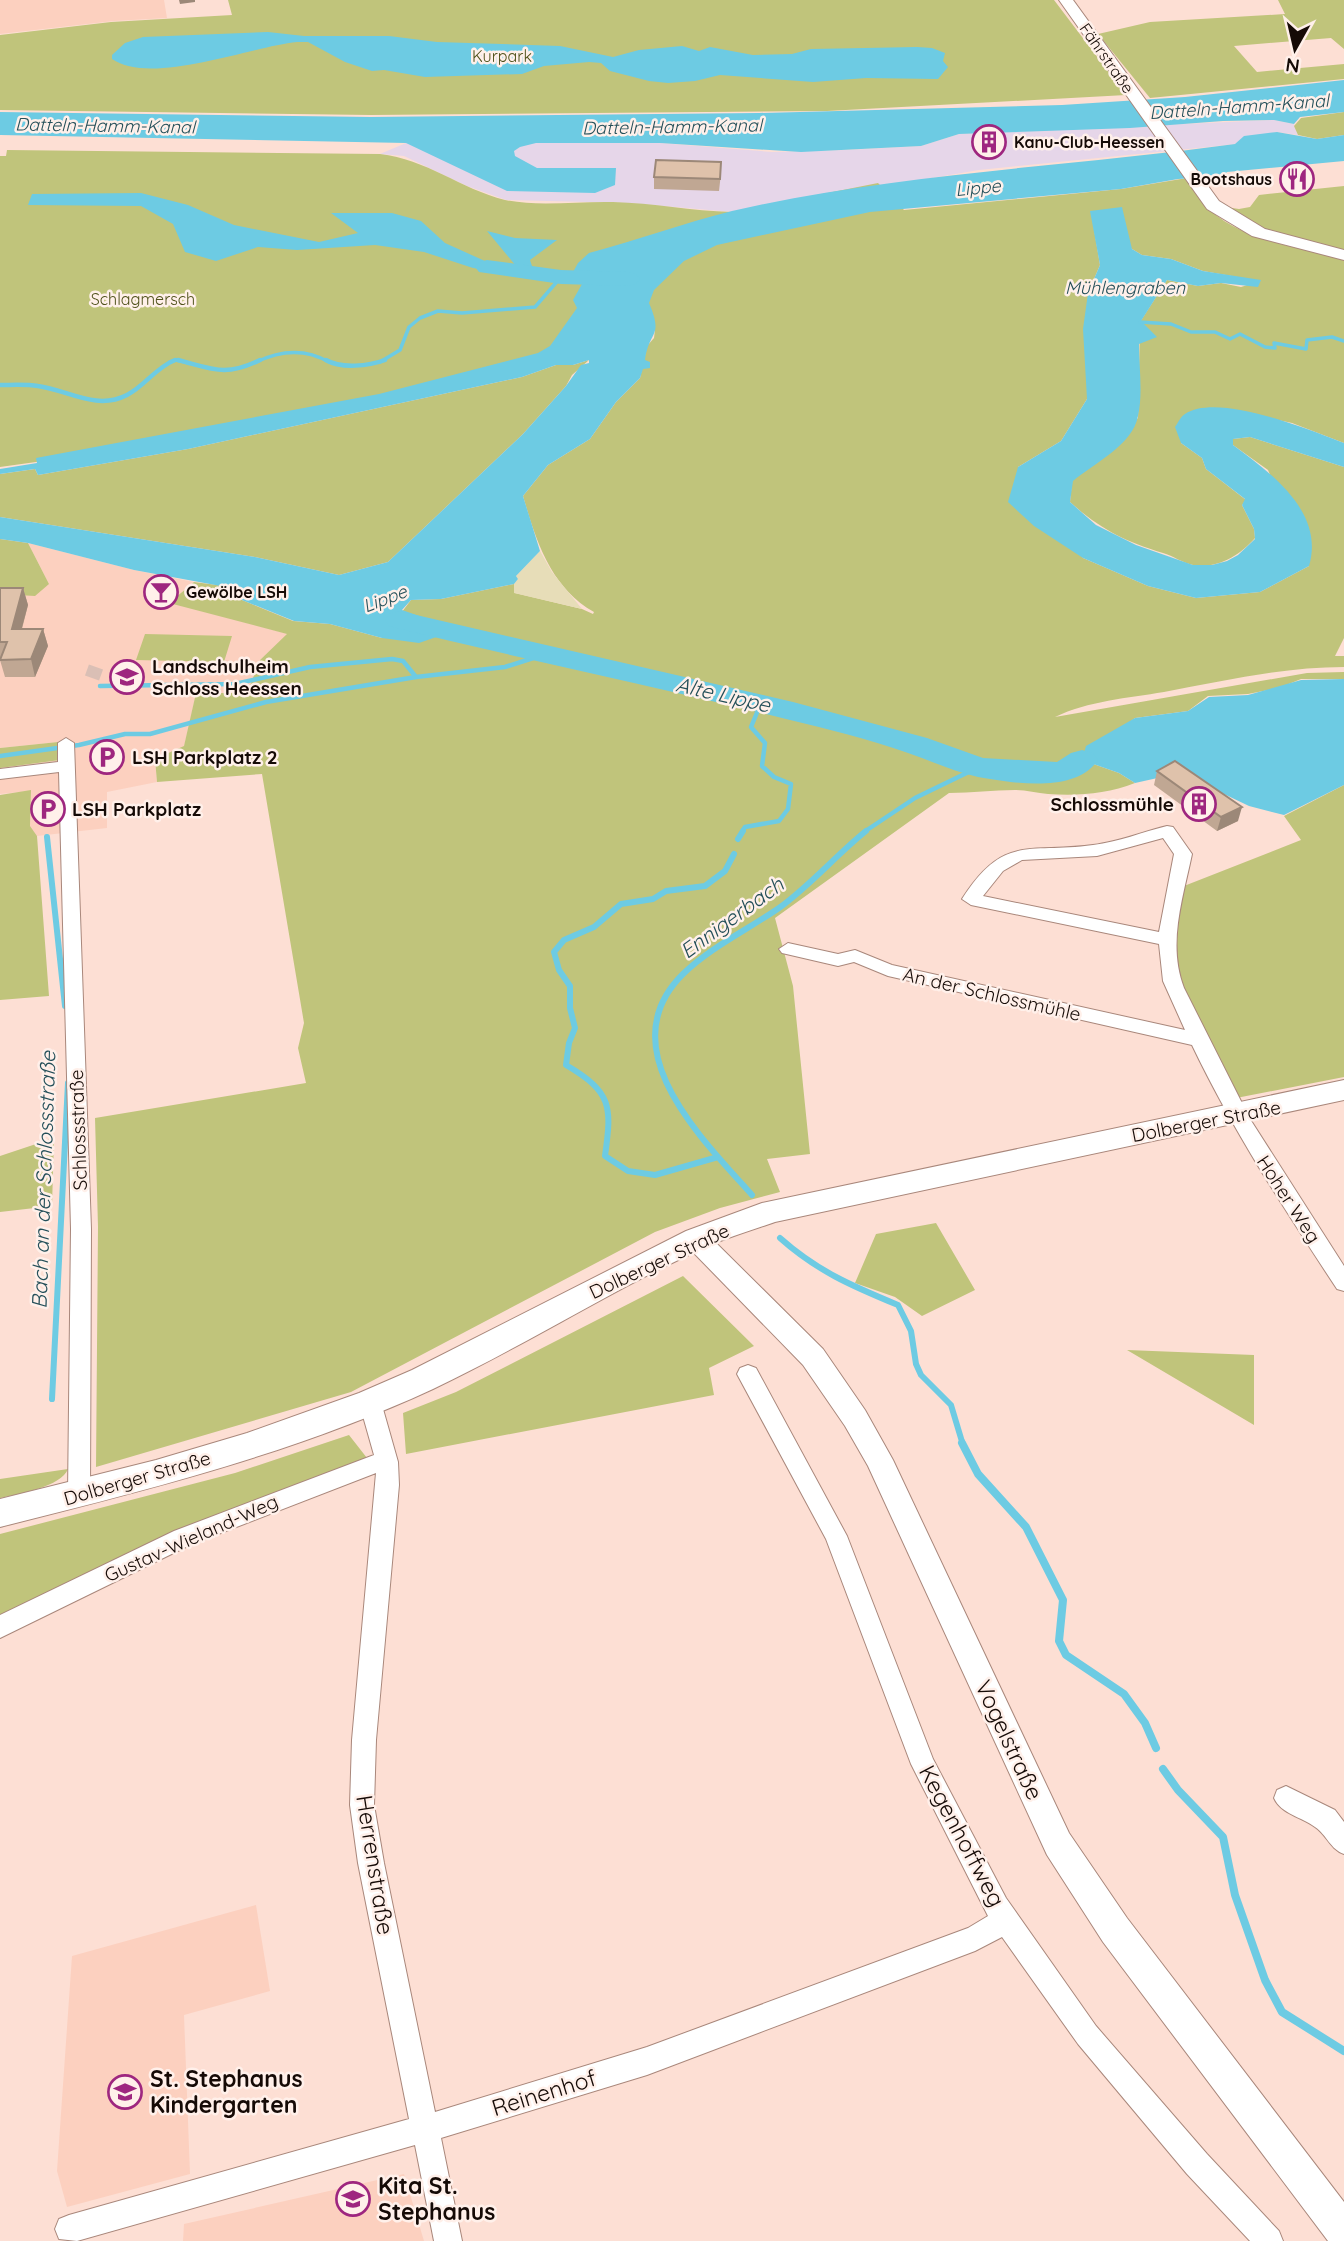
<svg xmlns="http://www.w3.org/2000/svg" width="1344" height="2241" font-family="Quicksand,sans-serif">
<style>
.commercial{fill:#e6d6e9}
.built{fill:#fcd0bf}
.green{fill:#c0c47b}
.sand{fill:#e7ddb8}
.water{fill:#6dcbe3}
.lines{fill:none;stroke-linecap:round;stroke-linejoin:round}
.stream-far3{stroke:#6dcbe3;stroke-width:3.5}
.stream-far2{stroke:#6dcbe3;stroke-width:4.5}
.stream-far1{stroke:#6dcbe3;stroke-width:6}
.stream{stroke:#6dcbe3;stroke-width:8}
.river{fill:#6dcbe3;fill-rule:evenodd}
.minor-tunnel{stroke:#dabfb5;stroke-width:15;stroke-dasharray:15 7;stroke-linecap:butt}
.minor-casing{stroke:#a9877b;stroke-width:2}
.tertiary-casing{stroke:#a9877b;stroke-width:2}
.secondary-casing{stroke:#a9877b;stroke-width:2}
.minor{fill:#fff;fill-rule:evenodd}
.tertiary{fill:#fff;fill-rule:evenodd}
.secondary{fill:#fff;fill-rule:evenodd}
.wall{fill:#c0a793}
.shaded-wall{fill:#9c8878}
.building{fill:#dfc2ab;stroke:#9c8878;stroke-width:2}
.labels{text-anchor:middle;stroke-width:5;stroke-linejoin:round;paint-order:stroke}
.far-park-label{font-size:16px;fill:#4e5019;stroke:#fff0ea}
.far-street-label{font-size:16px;fill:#150a06;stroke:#fff0ea}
.far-poi-label{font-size:16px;font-weight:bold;fill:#150a06;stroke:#fff0ea;text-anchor:start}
.far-water-label{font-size:18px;font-style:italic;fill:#244f59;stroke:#fff0ea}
.poi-label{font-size:19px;font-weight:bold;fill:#150a06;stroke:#fff0ea;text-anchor:start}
.street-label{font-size:19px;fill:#150a06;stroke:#fff0ea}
.water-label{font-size:21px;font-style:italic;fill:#244f59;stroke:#fff0ea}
.near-street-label{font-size:23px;fill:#150a06;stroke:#fff0ea}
.near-poi-label{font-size:23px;font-weight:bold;fill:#150a06;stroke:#fff0ea;text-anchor:start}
</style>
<rect width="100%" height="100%" fill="#fddfd4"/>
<path class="commercial" d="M1274,120L1294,124L1298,135L1277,132L1235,144L1208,147L979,170L732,212L628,203L506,200L467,186L404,156L380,154L406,143H660L772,152L845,150L921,146L959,134Z"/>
<path class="built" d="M0,0H164L167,18L114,21L0,34Z
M28,543L134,570L194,582L170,602L288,634L260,660L247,693L196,694L184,747L155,759L157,782L107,792V828L37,836L30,827L31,791L0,794V768L59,760L58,742L0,748V594L49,584Z
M256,1905L270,1991L184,2015L190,2174L67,2207L57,2171L72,1956Z
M404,2174L424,2241H183L184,2224Z"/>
<path class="green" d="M228,0H1054L1126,95L827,111L371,115L0,110V35L111,22L232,15Z
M1278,0H1344V49L1331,38L1234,46L1257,72L1344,64V79L1150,98L1098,34L1150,22L1285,14Z
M1344,112V135L1317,139L1298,135L1294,126L1301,118Z
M7,150L380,154C426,159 461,189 505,200C538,207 580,201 613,202C653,203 692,211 732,212L878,183L904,210L1121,189L1187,178C1192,186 1197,195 1202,202C1235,240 1298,248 1344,258V443L1292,423L1221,408L1181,443L1202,458L1206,469L1246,500L1242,505L1254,529L1255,538C1239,556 1218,569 1193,565C1183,563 1173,556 1163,553C1124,541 1100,529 1070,502L1072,481L1138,418L1140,322L1167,280L1198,286L1221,283L1241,287L1260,281L1203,271L1171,259L1142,255L1132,249L1091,211L1100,265L1088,293L1087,399L1061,441L1018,467L1083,558L1148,586L1196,598L1260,592L1309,566L1268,470L1233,445V439L1250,437L1344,467V638L1335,656H1344V667C1284,667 1223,681 1164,692C1128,698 1088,701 1055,717L1307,673L1344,672V679H1301L1279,688L1248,694L1208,696L1188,711L1135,718L1082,760L1119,773L1135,783C1107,794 1078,796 1048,794C1037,793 1026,790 1015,790C993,790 972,793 949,793L775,918L793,986L810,1154L767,1159L780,1192L720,1208L655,1232L351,1392L96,1467L98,1227L95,1118L306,1083L298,1048L304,1023L262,774L157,782L155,759L184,746L196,693H247L260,660L287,634L169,603L194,582L225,586L218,593L232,596L293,621L330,624L382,638L411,600L441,599L514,584L515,593L582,609L593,614L594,612C551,588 536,541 523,496L548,465L590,439L616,402L640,378L647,346L654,338L655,330L415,391L79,456L0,467V156H6Z
M1344,186V252L1265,232L1225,207L1239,209L1250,207L1259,195Z
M589,360L572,375L566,386L523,434L388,562L339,575L255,557L0,517V474L35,469L38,475L188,449L522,377L556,365H573Z
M0,539L28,543L49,584L35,596L0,594Z
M145,634L232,636L224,662L136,660Z
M58,742L60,760L0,768V748Z
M1344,785V1077L1231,1099L1172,960L1184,886L1301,840L1284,816Z
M31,790L30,826L37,836L49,996L0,1000V795Z
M54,1138L52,1206L0,1212V1156Z
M936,1223L975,1290L922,1316L895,1297L855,1283L876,1234Z
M683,1276L754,1346L709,1368L714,1395L406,1454L403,1413L456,1392Z
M1127,1350L1254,1355V1425Z
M349,1435L367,1458L184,1527L0,1621V1534L235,1473Z
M68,1469C61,1487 18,1494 0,1498V1479Z"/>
<path class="sand" d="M540,551L552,572L582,609L514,593V584L518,579L516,576Z"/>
<path class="water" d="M268,32L304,36H389L437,42L560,46L613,57L639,50L682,46L699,51L710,47L753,55L792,54L811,49L917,47L932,48L945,53L943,61L948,67L938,79L866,78L813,82L720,75L695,81L668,83L649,81L610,71L601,63L589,62L544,66L522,74L425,77L384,70L372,71L345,62L308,42H297C249,47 151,86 112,59V55L125,43L143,37Z
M1344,80V112L1300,117L1294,124L1274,120L1223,121L1130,128L959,134L921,146L801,152L660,143H536L520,147L514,151L515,156L537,168H616L615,185L595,193L507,191L406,143L0,135V112L371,117L759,113L1062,105L1185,97Z
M1277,132L1317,139L1344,135V161L1227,172L1223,176L1178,179L1121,189L870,212L717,245L684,261L654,290L649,303C664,338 649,330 645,360L650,362V368L643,369L640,378L616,402L590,439L548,465L523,496L540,551L516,576L518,579L514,584L441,599L411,600L402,610L448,626L445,634L419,643L382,638L330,624L294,621L232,596L237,589L134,570L28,543L0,539V517L255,557L339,575L388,562L523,434L566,386L581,365L589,363V360L573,365H556L522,377L188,449L38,475L35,469L0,474V469L37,463L36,458L379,394L538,353L550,346L577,308L573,300L582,284L573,272L578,263L589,253C637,240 684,223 732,211C897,173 1068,167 1235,144L1244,136Z
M141,193L188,205L234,225L319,242L358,233L331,213H392L421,221L445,243L496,266H516L487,231L515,238L557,240L530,260L536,278L473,268L424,252L375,245L297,250L258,247L216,261L185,252L173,224L141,206L28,205L32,194Z
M1122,207L1132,249L1142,255L1171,259L1203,271L1261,280L1258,287L1221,283L1198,286L1167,280L1141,321L1157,337L1139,344C1139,367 1143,394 1138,416C1133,445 1093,464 1073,481L1070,502L1096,525L1136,545L1193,565H1212L1227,561L1238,555L1255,539L1254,529L1242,505L1245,499L1206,469L1202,458L1181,443L1175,427C1178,423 1180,417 1185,414C1218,392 1310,430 1344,443V467L1250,437L1233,439V445C1271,473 1325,512 1309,566L1260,592L1196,598L1148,586L1083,558L1034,526L1008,502L1018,467L1061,441L1087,399L1083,329L1088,293L1100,265L1090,211Z
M1344,679V785L1284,815L1249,806L1180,773L1135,783L1119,773L1082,760L1086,746L1135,718L1188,711L1209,697L1248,695L1301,680Z"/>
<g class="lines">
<path class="stream-far3" d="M1140,322L1171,324L1191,332H1215L1230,339L1240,334L1265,347L1275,348L1274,343L1306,349L1307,340L1332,337L1344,341
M170,362L176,360L185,362
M256,362C281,350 305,348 329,362
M380,362L400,350L409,327L420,318L438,311L462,313L535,307L561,277"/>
<path class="stream-far2" d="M178,360C213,369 225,377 260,360
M326,360C341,369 369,366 385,360
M0,385C12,385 26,384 38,386C68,390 96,411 127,395C145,386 155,368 175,360
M100,686L235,684L310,667L392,659L403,661L416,677
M0,756L79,745L125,734H150L266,702L416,677L505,667L549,653
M742,832L745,827L779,821L788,809L791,784L774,777L762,766L765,743L751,727L761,703
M864,832L915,798L979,767"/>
<path class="stream-far1" d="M47,837L65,1006
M738,839L743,831
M718,1157L655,1175L628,1171L605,1156C612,1106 612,1092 566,1065L569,1043L575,1028L570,1008V986L559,970L554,952L564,940L594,927L621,904L653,899L666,891L705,886L725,871L734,854
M752,1195C702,1139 608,1048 683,974C711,947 747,930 779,908C811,885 836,855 866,831
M780,1238C817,1271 852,1286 898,1305L911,1331L916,1364L921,1375L951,1405L963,1445
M52,1399L68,1083"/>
<path class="stream" d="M962,1443L978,1474L1026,1527L1063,1600L1059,1641L1066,1655L1124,1694L1145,1723L1156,1748
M1163,1769L1178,1790L1223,1837L1235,1895L1265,1980L1282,2012L1344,2051"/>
<path class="river" d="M487,260L561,270L628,272L636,274L640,279L636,284L628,286L561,284L479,272L475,267L479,262Z
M399,611L793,702L927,738L983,758L1057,762L1071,753L1082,750L1093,753L1098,760C1075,794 1013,783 978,777C955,772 931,761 908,753C869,739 827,729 786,719C654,686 521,659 389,626L385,620L389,614Z"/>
<path class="minor-tunnel" d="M92,678L96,667"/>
<g class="minor-casing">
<path id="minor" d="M66,738L74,743L91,1229L90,1495L87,1502L79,1505L71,1502L68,1495L71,1229L59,772L0,779V769L58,762V743Z
M1167,826L1173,827L1192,854C1183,898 1167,944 1184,988L1250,1119L1344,1266V1291L1337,1289C1285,1210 1233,1131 1192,1045L888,976L854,962L838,966L782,953L779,949L788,943L838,954L855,950L892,965L1185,1030L1163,981L1159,944L971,905L962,899C1004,833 1029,854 1093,845C1119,842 1142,832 1167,826ZM1163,838L1174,854L1159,932L983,896L1003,871L1022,860L1097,856Z
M748,1365L756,1368L847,1536L933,1759L1006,1898L1096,2026L1207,2154L1279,2231L1283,2241H1250L1187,2174L1078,2044L1002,1937L975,1951L647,2075L441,2138L462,2241H434L415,2145L77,2241L59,2239L55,2229L59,2219L69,2215L409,2119L358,1863L350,1805L352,1740L376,1473L190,1545L0,1638V1615L174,1531L374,1455L359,1402L362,1396L370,1393L378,1396L381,1402L398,1462L399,1485L376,1740L374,1805L384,1863L435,2112L647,2047L968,1928L988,1916L911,1764L826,1539L737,1374L740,1368Z
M1286,1786L1335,1810L1344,1822V1854C1330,1849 1327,1835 1315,1827C1302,1817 1281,1814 1274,1798L1277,1790Z"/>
</g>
<g class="tertiary-casing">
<path id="tertiary" d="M696,1229L705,1232L823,1349L865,1410L893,1460L1069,1833L1127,1918L1344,2202V2241H1328L1103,1942L1047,1855L868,1466L845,1426L803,1365L687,1246L683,1239L687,1232Z"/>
</g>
<g class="secondary-casing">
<path id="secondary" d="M1059,0H1073L1219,201L1265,229L1344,250V260L1252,236L1207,209Z
M1344,1080V1100L775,1222C752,1230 728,1237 706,1247C613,1289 526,1345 433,1389C295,1453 147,1490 0,1527V1499L156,1460L247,1433L359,1393L412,1370L686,1231L762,1203Z"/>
</g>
<use href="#minor" class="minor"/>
<use href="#tertiary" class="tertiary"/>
<use href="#secondary" class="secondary"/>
</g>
<path class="wall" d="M721,173L719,191L654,189V177Z
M0,588H23L28,605L22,629H43L48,646L35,677H5L0,660Z
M1157,771L1238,821L1217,831L1154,785Z"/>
<path class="shaded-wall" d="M179,0H195V2L180,4Z
M23,588L28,605L17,646L12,629Z
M43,629L48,646L35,677L31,659Z
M1242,807L1238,821L1217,831L1221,817Z"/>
<path class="building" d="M656,160L721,162L720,179L654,177Z
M0,588H23L12,629H43L31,659L0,660L7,642H0Z
M1175,761L1242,807L1221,817L1157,771Z"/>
<defs>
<g id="building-ring" transform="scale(1.75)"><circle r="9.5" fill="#fff0ea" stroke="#9e267f" stroke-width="1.5"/><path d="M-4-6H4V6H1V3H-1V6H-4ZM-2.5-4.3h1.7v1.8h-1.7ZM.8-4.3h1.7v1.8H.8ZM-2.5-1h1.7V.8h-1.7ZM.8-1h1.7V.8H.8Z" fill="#9e267f"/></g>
<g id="restaurant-ring" transform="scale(1.75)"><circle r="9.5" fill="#fff0ea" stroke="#9e267f" stroke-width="1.5"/><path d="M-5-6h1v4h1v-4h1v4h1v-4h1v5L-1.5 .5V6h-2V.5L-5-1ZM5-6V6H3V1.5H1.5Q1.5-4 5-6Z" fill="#9e267f"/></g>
<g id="bar-ring" transform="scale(1.75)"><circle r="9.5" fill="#fff0ea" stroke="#9e267f" stroke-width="1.5"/><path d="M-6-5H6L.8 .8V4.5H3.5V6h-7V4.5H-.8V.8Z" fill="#9e267f"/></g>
<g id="school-ring" transform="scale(1.75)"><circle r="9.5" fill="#fff0ea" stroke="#9e267f" stroke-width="1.5"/><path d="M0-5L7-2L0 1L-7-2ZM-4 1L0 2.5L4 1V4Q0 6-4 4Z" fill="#9e267f"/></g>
<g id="parking-ring" transform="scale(1.75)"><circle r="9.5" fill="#fff0ea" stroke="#9e267f" stroke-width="1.5"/><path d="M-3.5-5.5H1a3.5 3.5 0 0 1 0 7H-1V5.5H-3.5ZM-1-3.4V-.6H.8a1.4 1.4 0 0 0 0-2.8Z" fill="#9e267f"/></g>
</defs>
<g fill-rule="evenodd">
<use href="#building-ring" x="989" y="142"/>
<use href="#restaurant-ring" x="1297" y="179"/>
<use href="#bar-ring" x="161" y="592"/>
<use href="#school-ring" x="127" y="677"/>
<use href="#parking-ring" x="107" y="757"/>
<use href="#building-ring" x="1199" y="804"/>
<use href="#parking-ring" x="48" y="809"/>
<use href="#school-ring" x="125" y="2092"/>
<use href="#school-ring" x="353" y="2199"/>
</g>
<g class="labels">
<g class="far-park-label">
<text x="502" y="62">Kurpark</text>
<text x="143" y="305">Schlagmersch</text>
</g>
<g class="far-street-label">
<text transform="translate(1107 58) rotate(55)" y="6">Fährstraße</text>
</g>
<g class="far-poi-label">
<text x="1014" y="148">Kanu-Club-Heessen</text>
<text x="1272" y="185" text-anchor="end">Bootshaus</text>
<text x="186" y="598">Gewölbe LSH</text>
</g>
<g class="far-water-label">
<text transform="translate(1239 107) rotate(-4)" y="6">Datteln-Hamm-Kanal</text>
<text transform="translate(105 126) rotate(1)" y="6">Datteln-Hamm-Kanal</text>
<text transform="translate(672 127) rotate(-1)" y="6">Datteln-Hamm-Kanal</text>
<text transform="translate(978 188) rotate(-6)" y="6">Lippe</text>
<text x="1125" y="294">Mühlengraben</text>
<text transform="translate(385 599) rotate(-21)" y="6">Lippe</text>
</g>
<g class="poi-label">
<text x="152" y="673">Landschulheim<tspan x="152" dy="22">Schloss Heessen</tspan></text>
<text x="132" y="764">LSH Parkplatz 2</text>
<text x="1174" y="811" text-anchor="end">Schlossmühle</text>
<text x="72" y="816">LSH Parkplatz</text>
</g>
<g class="street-label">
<text transform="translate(992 994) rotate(13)" y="7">An der Schlossmühle</text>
<text transform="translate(1206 1121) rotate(-11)" y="7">Dolberger Straße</text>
<text transform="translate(78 1130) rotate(-92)" y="7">Schlossstraße</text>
<text transform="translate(1289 1199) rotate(57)" y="7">Hoher Weg</text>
<text transform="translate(659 1261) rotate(-25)" y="7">Dolberger Straße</text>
<text transform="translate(137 1478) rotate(-16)" y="7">Dolberger Straße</text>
<text transform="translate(191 1538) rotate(-24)" y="7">Gustav-Wieland-Weg</text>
</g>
<g class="water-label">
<text transform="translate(723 695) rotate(13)" y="7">Alte Lippe</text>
<text transform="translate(732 918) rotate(-36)" y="7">Ennigerbach</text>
<text transform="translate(44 1180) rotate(-88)" y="7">Bach an der Schlossstraße</text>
</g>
<g class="near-street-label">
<text transform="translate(1009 1740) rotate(65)" y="8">Vogelstraße</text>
<text transform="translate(962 1836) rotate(62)" y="8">Kegenhoffweg</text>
<text transform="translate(375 1865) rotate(81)" y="8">Herrenstraße</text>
<text transform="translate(544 2093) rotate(-17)" y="8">Reinenhof</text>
</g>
<g class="near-poi-label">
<text x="150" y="2087">St. Stephanus<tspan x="150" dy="26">Kindergarten</tspan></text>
<text x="378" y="2194">Kita St.<tspan x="378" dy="26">Stephanus</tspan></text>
</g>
</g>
<g transform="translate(1295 49) rotate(188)" stroke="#fff0ea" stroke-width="5" paint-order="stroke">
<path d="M0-5L12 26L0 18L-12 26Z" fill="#150a06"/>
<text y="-10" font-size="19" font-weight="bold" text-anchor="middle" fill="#150a06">N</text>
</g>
</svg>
